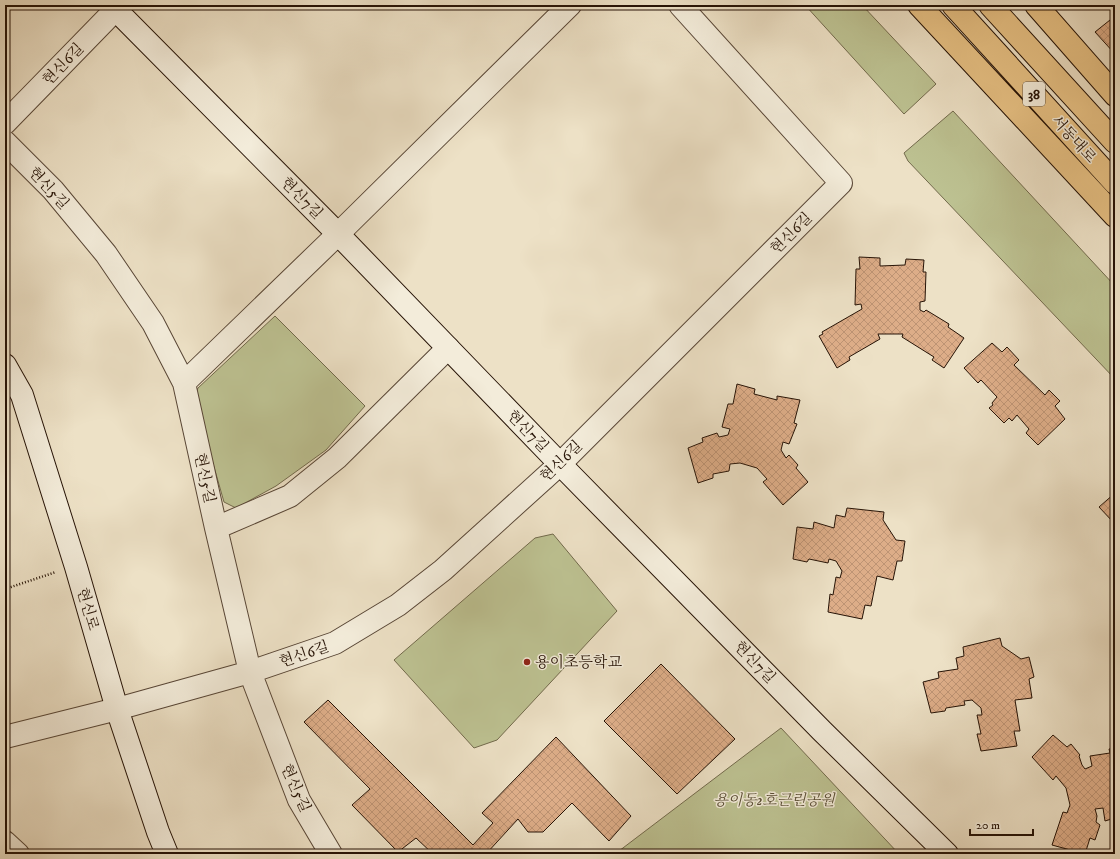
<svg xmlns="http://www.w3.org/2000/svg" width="1120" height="859" font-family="'IM FELL DW Pica','Noto Serif KR',serif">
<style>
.green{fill:#bdc292;stroke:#726a4c}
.building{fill:url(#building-cross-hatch);stroke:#261306}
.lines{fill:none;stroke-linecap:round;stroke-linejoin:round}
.street-casing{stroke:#584636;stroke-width:24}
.secondary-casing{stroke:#261306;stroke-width:24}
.primary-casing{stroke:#261306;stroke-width:24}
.path{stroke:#261306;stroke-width:2.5;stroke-dasharray:1 2;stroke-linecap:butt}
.street{stroke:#f3ecda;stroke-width:22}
.secondary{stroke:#f3ecda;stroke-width:22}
.primary{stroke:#e6c083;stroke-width:22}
.poi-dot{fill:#8f2418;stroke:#f3ecda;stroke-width:1.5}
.labels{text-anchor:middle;stroke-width:3;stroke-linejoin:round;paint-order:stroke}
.shield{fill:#f3ecda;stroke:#645446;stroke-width:1}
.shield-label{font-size:14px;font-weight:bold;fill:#261306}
.street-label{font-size:15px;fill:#261306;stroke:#f3ecda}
.poi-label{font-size:15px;fill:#261306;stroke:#f3ecda;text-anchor:start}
.park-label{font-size:15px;font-style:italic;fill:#5b5037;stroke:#f3ecda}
</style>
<defs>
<pattern id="building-cross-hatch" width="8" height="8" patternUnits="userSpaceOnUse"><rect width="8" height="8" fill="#ddad88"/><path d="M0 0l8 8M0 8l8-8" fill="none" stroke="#be9474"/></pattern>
</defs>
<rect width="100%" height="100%" fill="#ede1c6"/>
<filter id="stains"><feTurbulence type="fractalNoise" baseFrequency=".005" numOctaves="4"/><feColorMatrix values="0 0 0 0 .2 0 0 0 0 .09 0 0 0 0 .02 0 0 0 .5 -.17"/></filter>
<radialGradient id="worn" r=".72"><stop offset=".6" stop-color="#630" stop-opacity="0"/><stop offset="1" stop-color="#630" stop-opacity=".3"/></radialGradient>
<path class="green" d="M805,5H862L936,84L904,114Z
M953,111L1115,286V379L908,161L904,153Z
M275,316L365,406L326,450L276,486L236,508L224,502L194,397L198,388Z
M553,534L617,611L497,740L474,748L394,660L535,538Z
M781,728L899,854H615Z"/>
<path class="building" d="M1115,16V54L1095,32Z
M859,257L880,258V266L905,265L906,259L924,260L923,272H926L925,301L920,302V310L924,312L926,310L949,324L948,327L964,338L944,368L932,360L934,357L902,337L903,334H878L880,339L849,357L850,360L837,368L819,336L823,334L822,332L862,309L861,304L855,305L856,269H860Z
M992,343L1002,352L1007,347L1019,360L1014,365L1045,395L1049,390L1060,401L1055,406L1065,419L1038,445L1026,433L1029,429L1017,415L1012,421L1009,418L1004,423L989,408L993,405L992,403L997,397L981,380L978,383L964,368Z
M737,384L755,389L754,394L777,400V396L800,400L794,423L797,424L789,444L783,442L781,450L786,458L789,455L798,465L796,468L808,482L783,505L763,482L767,479L757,468L740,463L730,464L729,471L713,474V478L698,483L688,448L703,442L702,438L717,433L719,437L728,435L730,429L722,427L728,404H733Z
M1115,493V520L1113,522L1099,507Z
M847,508L884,512L883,520L896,540L905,541L902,561H897L893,580L877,576L871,606L865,605L862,619L828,612L830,594L833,595L836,577L840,578L842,571L836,561L829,559L828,563L809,559L807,562L793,559L797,527L813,529L814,522L834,528L836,515L845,517Z
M1000,638L1002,646L1021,659L1029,657L1034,677L1029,679L1032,698L1015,700L1020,731H1014L1017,746L981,751L977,734H981L977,715H982L981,708L972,700L964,701L965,705L946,708L945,711L931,713L923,682L939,678L938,672L958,669L956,658L964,656L963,647Z
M661,664L735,739L677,794L604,721Z
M328,700L473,845L493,823L482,813L556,737L631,816L609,841L572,803L543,832H528L518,819L486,854H433L416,838L398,852L352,805L370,789L304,722Z
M1053,735L1067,747L1071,744L1080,755L1079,756L1082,765L1085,769L1092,766L1090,756L1110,753L1109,749L1115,748V818L1105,821L1103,808L1095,809L1097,816L1096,822L1100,825L1095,840L1090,838L1085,854L1052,845L1063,812L1067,813L1070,805L1066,788L1056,776L1053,780L1032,757Z"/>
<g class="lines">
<g class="street-casing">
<path id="street" d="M5,123L120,5
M5,142L53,190L106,254L153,323L184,383L216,528L250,672L299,800L331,854
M184,383L338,234L570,5
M216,528L290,496L337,458L448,348
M5,737L117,709L250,672L335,643L398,605L443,570L560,464L841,183L680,5
M5,842L18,854"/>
</g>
<g class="secondary-casing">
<path id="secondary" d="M111,5L338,234L560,464L822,731L947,854
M5,365L22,395L76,567L117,709L158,832L167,854"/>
</g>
<g class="primary-casing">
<path id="primary" d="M919,5L1115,216
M953,5L1115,183
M990,5L1115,142
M1036,5L1115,95"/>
</g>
<path class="path" d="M5,589L56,572"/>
<use href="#street" class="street"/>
<use href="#secondary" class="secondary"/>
<use href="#primary" class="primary"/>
</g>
<circle class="poi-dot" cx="527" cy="662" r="4"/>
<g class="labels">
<rect class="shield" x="1023" y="82" width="22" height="24" rx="3"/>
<g class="shield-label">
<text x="1034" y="99">38</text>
</g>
<g class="street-label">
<text transform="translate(63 64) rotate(-46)" y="5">현신6길</text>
<text transform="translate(1074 139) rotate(48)" y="5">서동대로</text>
<text transform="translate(49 188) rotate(47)" y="5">현신5길</text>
<text transform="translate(302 198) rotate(45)" y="5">현신7길</text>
<text transform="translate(791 233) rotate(-45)" y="5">현신6길</text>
<text transform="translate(528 431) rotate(46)" y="5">현신7길</text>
<text transform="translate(561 461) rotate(-44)" y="5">현신6길</text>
<text transform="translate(205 478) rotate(78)" y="5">현신5길</text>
<text transform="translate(88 609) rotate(74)" y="5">현신로</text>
<text transform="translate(304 654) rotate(-19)" y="5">현신6길</text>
<text transform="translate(755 662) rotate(46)" y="5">현신7길</text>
<text transform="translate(296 788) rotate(66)" y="5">현신5길</text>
</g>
<g class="poi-label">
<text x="535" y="667">용이초등학교</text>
</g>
<g class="park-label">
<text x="774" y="805">용이동2호근린공원</text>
</g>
</g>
<rect width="1120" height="859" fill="none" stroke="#ede1c6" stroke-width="20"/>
<rect x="6" y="6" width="1108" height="847" fill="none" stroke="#261306" stroke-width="2"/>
<rect x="10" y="10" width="1100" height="839" fill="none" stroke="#261306"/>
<path d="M970 829v6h63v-6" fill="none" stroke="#261306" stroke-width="2"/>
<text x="976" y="829" font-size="12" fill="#261306" stroke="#f3ecda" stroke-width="3" paint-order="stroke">20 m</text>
<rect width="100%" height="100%" filter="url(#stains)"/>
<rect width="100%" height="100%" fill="url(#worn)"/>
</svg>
